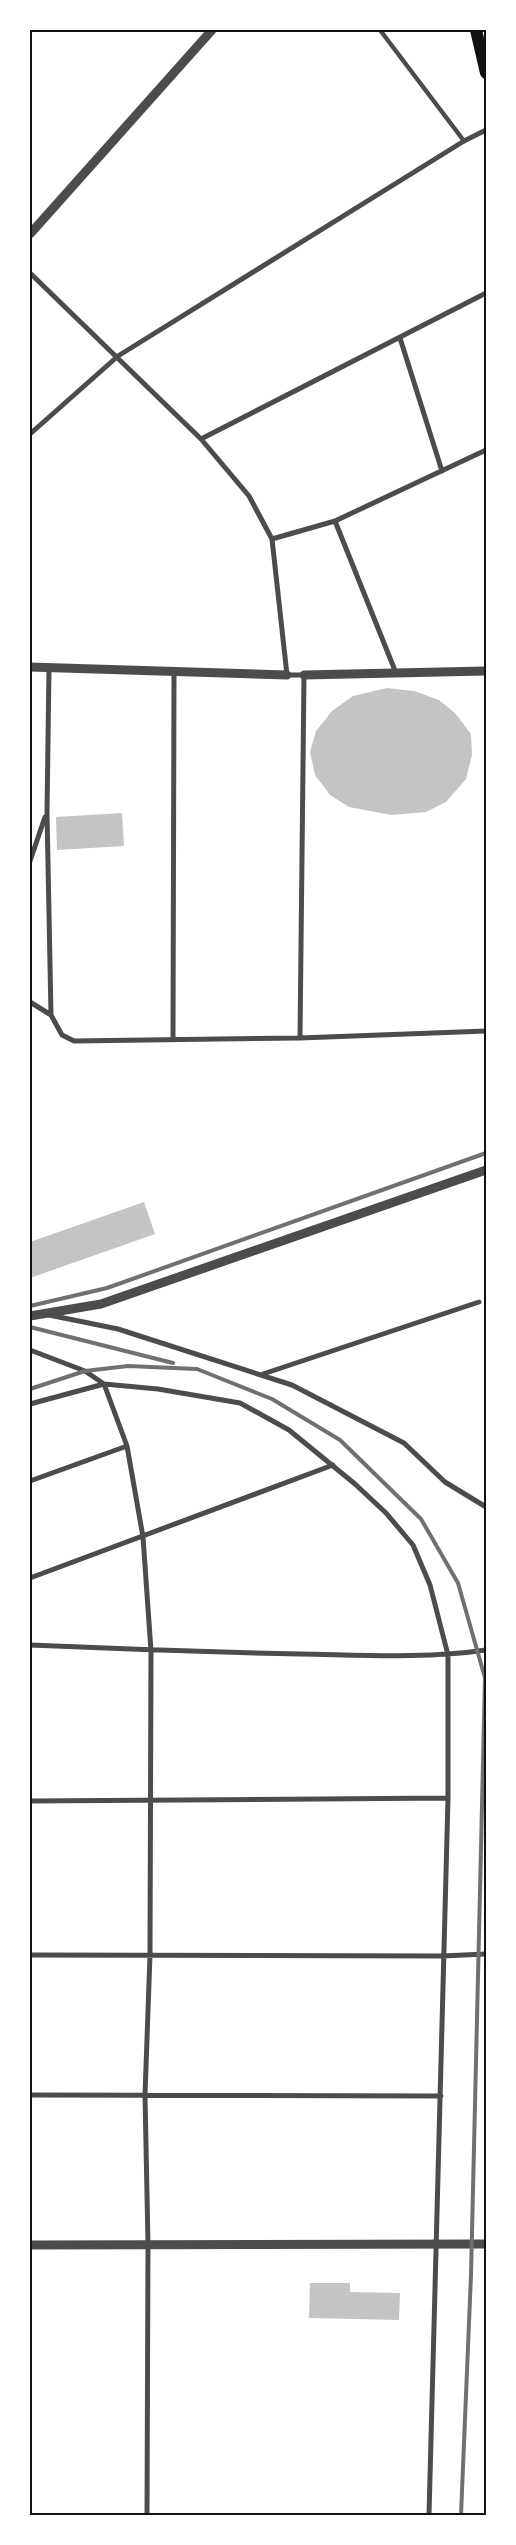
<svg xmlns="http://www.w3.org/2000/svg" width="516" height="2545" font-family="'Noto Sans',sans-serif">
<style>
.building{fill:#c4c4c4}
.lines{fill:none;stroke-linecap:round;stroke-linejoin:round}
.pedestrian{stroke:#4c4c4c;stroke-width:4.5}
.minor{stroke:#4c4c4c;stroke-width:5}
.tertiary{stroke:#4c4c4c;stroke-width:9}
.primary{stroke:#111;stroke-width:12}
.rail{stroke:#707070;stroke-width:4}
.neatline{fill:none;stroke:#111;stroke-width:2}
</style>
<rect width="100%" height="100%" fill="#fff"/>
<path class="building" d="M387,688L414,691L439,700L455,713L471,734L472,755L466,779L446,802L426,812L391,815L349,807L330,795L315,775L310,752L316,731L332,711L353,696Z
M122,813L124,846L57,850L56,817Z
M144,1202L155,1234L30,1278V1242Z
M310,2283H350V2292L400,2293L399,2320L309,2318Z"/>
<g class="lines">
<path class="pedestrian" d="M380,30L464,141"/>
<path class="minor" d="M30,273L201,439L249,496L272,539L287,675H304L300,1038
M400,338L442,471
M30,434L118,356L464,141L486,130
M201,439L486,293
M335,521L396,673
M272,539L335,521L486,450
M49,668L47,813L51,1015L62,1035L74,1041L300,1038L486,1031
M30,861L45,817
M30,1002L51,1015
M173,1038L174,673
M49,1315L118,1329L292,1385L404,1443L445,1482L486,1507
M30,1350L85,1371L104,1384L127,1446L143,1537L151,1651L150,1955L145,2095L148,2244L147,2515
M263,1374L479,1302
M30,1404L104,1384L158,1389L240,1403L289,1430L355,1484L386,1513L413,1545L430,1585L448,1655V1798L429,2515
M30,1481L127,1446
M30,1578L333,1465
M30,1645C120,1649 210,1652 300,1654C362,1655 425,1659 486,1650
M30,1801L448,1798
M30,1955L442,1956L486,1954
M30,2095L441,2096"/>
<path class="tertiary" d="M30,234L212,30
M30,667L287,675
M304,675L486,671
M30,1316L101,1304L486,1170
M30,2245L486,2244"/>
<path class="primary" d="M476,30L486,73"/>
<path class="rail" d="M30,1306L107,1288L486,1153
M30,1327L173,1363
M30,1389L85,1371L128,1366L197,1369L272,1399L340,1440L421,1519L458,1583L485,1678L471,2275L461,2515"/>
</g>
<rect width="516" height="2545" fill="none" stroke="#ffffff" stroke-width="62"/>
<rect x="31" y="31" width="454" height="2483" class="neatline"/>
</svg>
